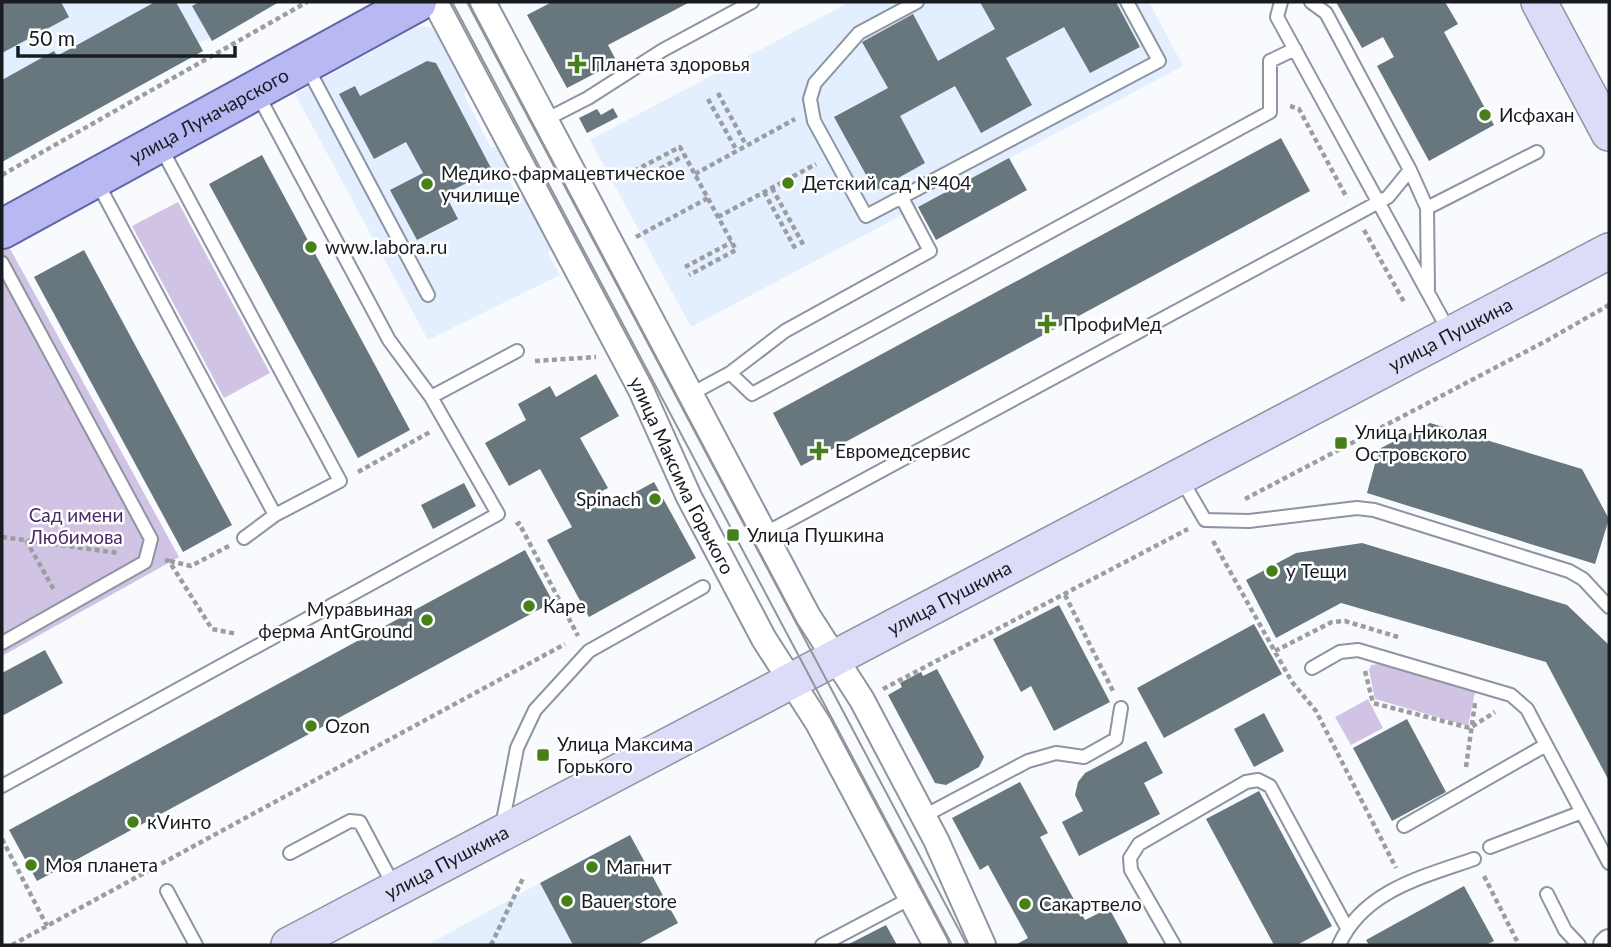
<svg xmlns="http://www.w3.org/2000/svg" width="1611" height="947" font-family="Lato,sans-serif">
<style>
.built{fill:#e3eefe}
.green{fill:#d1c3e3}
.building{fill:#68767e}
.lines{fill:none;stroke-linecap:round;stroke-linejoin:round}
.service-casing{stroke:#8c95a1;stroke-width:16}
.minor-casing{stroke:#8c95a1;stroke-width:28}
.secondary-casing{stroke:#8c95a1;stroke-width:38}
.primary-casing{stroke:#6164a4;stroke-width:42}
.path{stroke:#9b9da1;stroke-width:4.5;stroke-dasharray:5 3.5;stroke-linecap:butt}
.service{stroke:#fff;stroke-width:12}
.minor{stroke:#fff;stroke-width:24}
.secondary{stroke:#dcdcf9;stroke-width:35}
.primary{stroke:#b8b9f2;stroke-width:38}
.tram{stroke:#919498;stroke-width:2}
.poi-dot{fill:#468019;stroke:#fff;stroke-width:2.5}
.labels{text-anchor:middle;stroke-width:5;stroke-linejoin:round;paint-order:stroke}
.poi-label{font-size:19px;fill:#181c21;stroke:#fff;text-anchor:start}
.street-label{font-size:19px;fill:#181c21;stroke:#fff}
.park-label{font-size:19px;fill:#4b2b68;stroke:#fff}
</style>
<rect width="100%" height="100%" fill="#f8fafd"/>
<path class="built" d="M2,2H279L212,41L210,38L199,43L203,51L2,162Z
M850,2H1149L1183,66L691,327L590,140Z
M424,26L433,29L443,36L469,83L464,95L491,148L503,145L512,162L504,171L518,197H530L555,245L548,253L560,275L428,340L295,94L414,28Z
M540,883L573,945H427Z"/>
<path class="green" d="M178,202L270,373L224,398L132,226Z
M2,234L179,557L2,656Z
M1379,664L1475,692L1468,726L1375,699L1369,670L1371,665Z
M1368,699L1383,728L1351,745L1335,717Z"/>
<path class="building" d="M2,2H61L69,17L2,53Z
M155,2H176L203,51L2,162V80L54,51L57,56Z
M199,2H279L212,41L192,6Z
M552,2H690L608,45L617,62L567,88L527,15Z
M980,2H1116L1140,47L1090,73L1064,27L1006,58L1032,105L981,133L955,86L900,116L925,163L875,191L834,117L888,88L862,42L913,14L938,61L995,29Z
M1336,2H1445L1458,24L1444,32L1494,125L1429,161L1377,66L1394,57L1383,37L1362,48Z
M427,61L436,63L492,170L445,194L458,219L417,240L390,190L423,173L406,142L374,159L339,94L355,86L360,96Z
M613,108L618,117L587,133L579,118L597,109L601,115Z
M1281,138L1310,191L801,466L773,413Z
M262,155L410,430L358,458L209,184Z
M1009,158L1027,190L936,240L918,207Z
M84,250L232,525L183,552L34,277Z
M596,374L619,416L580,438L608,488L602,491L610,506L654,482L696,558L589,617L547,540L572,527L540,469L509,486L485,443L526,420L518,404L550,386L556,397Z
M1430,423L1582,469L1609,519L1595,564L1367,493L1379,449Z
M464,483L476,506L433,529L421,505Z
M1362,543L1567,605L1609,645V781L1546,662L1341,603L1276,638L1246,580L1296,553Z
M525,550L553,602L37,881L9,830Z
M1059,605L1110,702L1054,731L1031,686L1021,692L993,639Z
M1254,624L1282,674L1164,738L1137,688Z
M45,650L63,683L2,716V673Z
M937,669L984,757L979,767L946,785L935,783L888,695L902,687L900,683L921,672L923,676Z
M1264,713L1284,751L1254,767L1234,729Z
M1407,719L1446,792L1392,821L1353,748Z
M1146,741L1163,773L1144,783L1160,814L1079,856L1062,822L1083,811L1075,795L1078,782L1085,773Z
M1020,782L1048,833L1040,837L1085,920L1109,908L1129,945H1015L1028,938L988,865L980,870L952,818Z
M1259,791L1332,926L1297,945H1274L1206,819Z
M630,835L678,923L637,945H573L540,883Z
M1464,886L1494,941L1486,945H1369L1366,940Z
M886,925L897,945H847Z"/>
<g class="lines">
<g class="service-casing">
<path id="service" d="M917,2L859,33L815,83L810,99L814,121L866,216L1159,61L1127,2
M1281,2L1277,17L1450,333
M306,65L428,295
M545,120L588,98L663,50L752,2
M160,146L340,481L275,515L244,538
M1410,170L1427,208
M97,182L275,515
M2,263L151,539L145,562L2,643
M1428,289L1427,208L1537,152
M730,373L785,331L930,251L902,198
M691,394L730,373L752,394L1270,112V61L1295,49
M431,397L517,351
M1180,477L1205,520L1249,521L1357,508L1374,510L1569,571L1583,579L1609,607
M764,534L1388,197L1410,170L1326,13L1311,2
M1312,668L1340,652L1358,650L1511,695L1527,709L1609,863
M2,786L498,514L431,397L389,340L258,95
M924,816L1028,761L1056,753L1084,757L1116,739L1121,708
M502,826L517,748L535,710L589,651L703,587
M1404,826L1546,745
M1490,847L1582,812
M290,853L350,821L360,822L395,888
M167,891L196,945
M1547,894L1565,930L1579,945
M822,945L911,898
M1174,945L1131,870L1130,858L1139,844L1246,782L1258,780L1270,786L1347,928
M1339,945C1363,891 1422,877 1474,859"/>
</g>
<g class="minor-casing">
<g id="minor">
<path id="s1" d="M435,2L641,390L689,497L764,639L818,723L936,945"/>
<path d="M483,2L808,616L862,700L936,840L983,945"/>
<path d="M1606,945L1609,942"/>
</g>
</g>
<g class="secondary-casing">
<g id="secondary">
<path d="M1539,2L1609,133"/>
<path id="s2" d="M289,945L1609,251"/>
</g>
</g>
<g class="primary-casing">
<g id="primary">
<path id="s3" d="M2,229L417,2"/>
</g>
</g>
<path class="path" d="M718,93L746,145
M708,99L737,151
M1290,106L1299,109L1347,198
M634,171L680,147L736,250L689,275
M695,174L795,119
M2,175L307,2
M638,181L685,155
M772,188L804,246
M764,192L796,250
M718,217L816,164
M1364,230L1404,302
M636,237L708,198
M685,267L732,242
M535,361L596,357
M358,472L430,432
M1245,499L1546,341L1609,305
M516,525L519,523L578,636
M2,537L118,553
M26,540L54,590
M1213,541L1292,682L1316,711L1396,868
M165,560L169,561L212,629L237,634
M170,561L191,566L229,546
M1065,595L1113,691
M1275,651L1332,622L1345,621L1398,637
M1365,671L1373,703L1470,728L1495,712
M883,689L1188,529
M1466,767L1475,703
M2,839L47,926
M1484,876L1519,945
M12,945L565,644
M491,945L524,876"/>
<use href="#service" class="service"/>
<use href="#minor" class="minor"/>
<use href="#secondary" class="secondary"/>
<use href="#primary" class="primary"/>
<path class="tram" d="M452,2L952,945
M467,2L967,945"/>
</g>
<g class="poi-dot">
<path d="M573.5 53.5h7v7h7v7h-7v7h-7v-7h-7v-7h7z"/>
<circle cx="1485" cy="115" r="7"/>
<circle cx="788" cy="183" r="7"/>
<circle cx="427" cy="184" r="7"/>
<circle cx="311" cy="247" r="7"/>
<path d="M1043.5 313.5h7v7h7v7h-7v7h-7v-7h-7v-7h7z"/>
<rect x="1334" y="436" width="14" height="14" rx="3.5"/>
<path d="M815.5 440.5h7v7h7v7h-7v7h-7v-7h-7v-7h7z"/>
<circle cx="655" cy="499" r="7"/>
<rect x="726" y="528" width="14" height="14" rx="3.5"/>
<circle cx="1272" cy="571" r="7"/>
<circle cx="529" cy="606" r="7"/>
<circle cx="427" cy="620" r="7"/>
<circle cx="311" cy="726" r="7"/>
<rect x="536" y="748" width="14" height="14" rx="3.5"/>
<circle cx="133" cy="822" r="7"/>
<circle cx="31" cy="865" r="7"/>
<circle cx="592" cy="867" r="7"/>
<circle cx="567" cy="901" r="7"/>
<circle cx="1025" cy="904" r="7"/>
</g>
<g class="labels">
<g class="poi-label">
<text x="591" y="71">Планета здоровья</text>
<text x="1499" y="122">Исфахан</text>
<text x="441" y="180">Медико-фармацевтическое<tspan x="441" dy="22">училище</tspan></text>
<text x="802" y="190">Детский сад №404</text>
<text x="325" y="254">www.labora.ru</text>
<text x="1063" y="331">ПрофиМед</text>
<text x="1355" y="439">Улица Николая<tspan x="1355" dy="22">Островского</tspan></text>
<text x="835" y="458">Евромедсервис</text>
<text x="641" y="506" text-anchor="end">Spinach</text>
<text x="747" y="542">Улица Пушкина</text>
<text x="1286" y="578">у Тещи</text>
<text x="543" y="613">Каре</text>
<text x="413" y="616" text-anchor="end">Муравьиная<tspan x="413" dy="22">ферма AntGround</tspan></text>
<text x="325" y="733">Ozon</text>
<text x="557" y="751">Улица Максима<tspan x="557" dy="22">Горького</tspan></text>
<text x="147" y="829">кVинто</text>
<text x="45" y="872">Моя планета</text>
<text x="606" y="874">Магнит</text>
<text x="581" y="908">Bauer store</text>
<text x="1039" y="911">Сакартвело</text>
</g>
<g class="street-label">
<text dy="7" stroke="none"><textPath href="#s3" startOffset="236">улица Луначарского</textPath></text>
<text dy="7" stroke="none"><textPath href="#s2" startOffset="1312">улица Пушкина</textPath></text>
<text dy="7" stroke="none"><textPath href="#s1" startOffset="534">улица Максима Горького</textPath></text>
<text dy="7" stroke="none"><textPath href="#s2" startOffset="746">улица Пушкина</textPath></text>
<text dy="7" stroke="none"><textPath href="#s2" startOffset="178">улица Пушкина</textPath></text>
</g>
<g class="park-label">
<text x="76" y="522">Сад имени<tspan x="76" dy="22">Любимова</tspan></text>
</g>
</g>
<rect width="1611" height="947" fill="none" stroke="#181c21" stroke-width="7"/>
<path d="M18 46v10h217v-10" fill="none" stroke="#181c21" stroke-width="3.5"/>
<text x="28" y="46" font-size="21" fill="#181c21" stroke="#ffffff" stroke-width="5" paint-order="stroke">50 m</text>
</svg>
